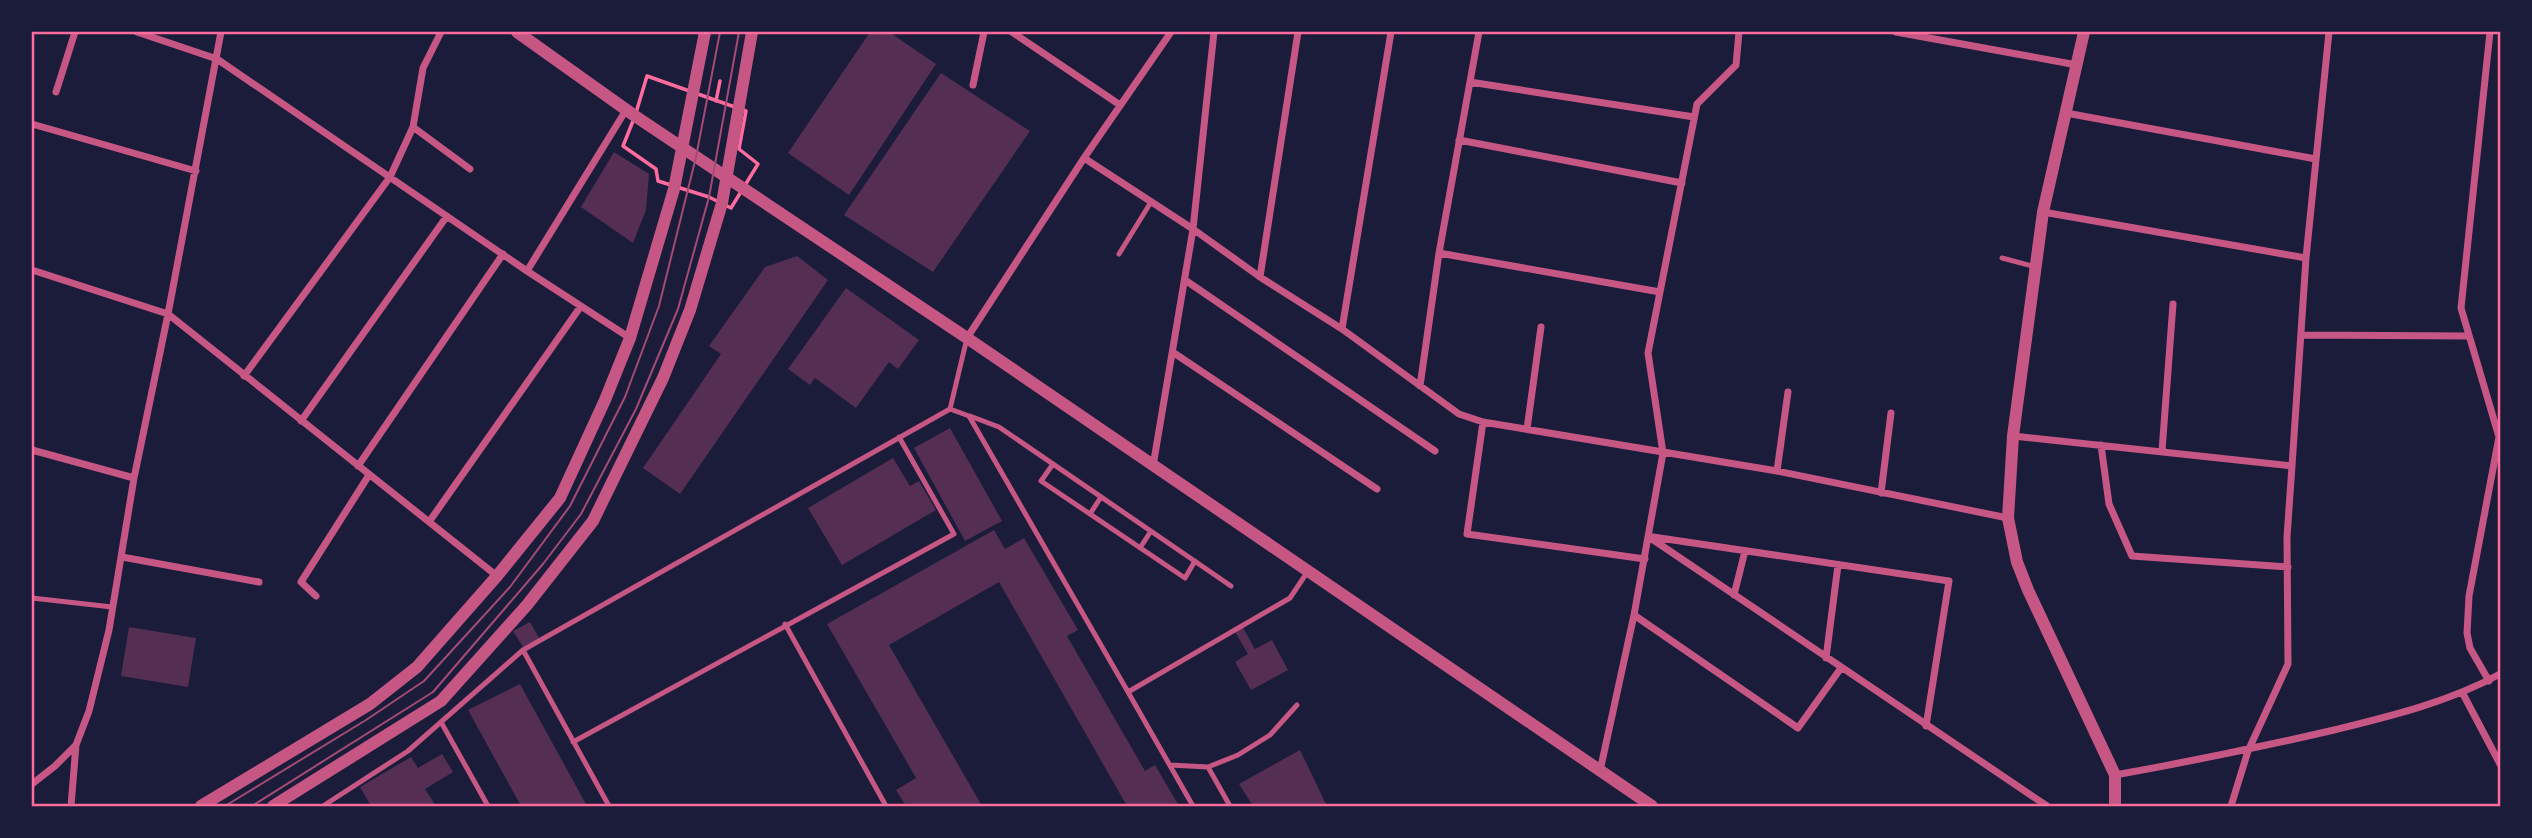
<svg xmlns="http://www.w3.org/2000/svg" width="2532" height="838" font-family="Arial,sans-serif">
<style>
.building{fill:#542f53}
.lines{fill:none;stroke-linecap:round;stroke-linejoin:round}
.path{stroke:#ff6b9d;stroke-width:3.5}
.service{stroke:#c65784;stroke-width:5}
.minor{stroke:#c65784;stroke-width:7}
.tertiary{stroke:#c65784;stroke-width:12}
.tram{stroke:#a44b75;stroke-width:2}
.neatline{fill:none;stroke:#ff6b9d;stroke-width:2.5}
</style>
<rect width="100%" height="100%" fill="#1b1b3a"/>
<path class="building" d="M870,32H889L936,64L849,195L788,153Z
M941,73L1030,131L933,272L844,215Z
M614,152L649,174L646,210L633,243L581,207Z
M797,256L828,280L680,494L643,468L721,354L709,346L765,267Z
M846,288L919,340L898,369L889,362L856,408L815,378L810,385L788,369Z
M950,428L1002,521L965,541L914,448Z
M893,458L910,486L919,481L936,510L842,565L808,508Z
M994,530L1005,549L1024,538L1078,630L1067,636L1145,771L1155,765L1179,806H1127L999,582L889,645L982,806H906L896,790L916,778L827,624Z
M530,622L539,638L523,647L513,631Z
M1242,626L1255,649L1272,640L1288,670L1251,690L1235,662L1248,654L1234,630Z
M129,627L196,638L188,687L121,676Z
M520,684L587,806H521L468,710Z
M1300,750L1327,806H1253L1239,784Z
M442,754L453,772L425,789L436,806H371L360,787L411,757L418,768Z"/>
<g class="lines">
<path class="path" d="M647,76L746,111L739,149L758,164L731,208L709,197L658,181L656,169L623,146L635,116Z
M716,101L720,81"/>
<path class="service" d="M1119,254L1151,202
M2002,258L2036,267
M950,409L967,338
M970,416L999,427L1231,586
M1053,464L1041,481L1185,578L1195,561
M1090,514L1101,497
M1140,548L1151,531
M32,598L112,607
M785,624L886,806
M523,650L609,806
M1128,692L1193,806
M441,722L488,806
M573,742L954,534L899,437
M1170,765L1208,767L1230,806
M1208,767L1238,755L1270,735L1297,705
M323,806L408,751L523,650L950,409L969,416L1128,692L1290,598L1308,571"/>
<path class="minor" d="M137,32L217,59L527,271L630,338
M1012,32L1120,105
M1896,32L2077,65
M1470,82L1694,117
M973,85L984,32
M56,92L75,32
M2066,113L2316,159
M32,124L196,171
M413,127L470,169
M1459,140L1682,183
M1084,158L1193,229L1260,277L1342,329L1459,414L1483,422L1777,471L2008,518
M2043,212L2306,258
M1439,253L1660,292
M32,270L168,314L497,576
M527,271L626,110
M1260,277L1298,32
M1185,280L1435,451
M1342,329L1391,32
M2303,335L2469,336
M967,338L1084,158L1171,32
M1174,353L1377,489
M244,376L390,177L413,127L423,68L441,32
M1420,386L1439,253L1479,32
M301,421L447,216
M1483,422L1467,534L1645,559
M1527,429L1541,327
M2013,436L2292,466
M2101,445L2109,504L2132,556L2288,567
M32,450L134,478
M2162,451L2173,304
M358,466L503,254
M1153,466L1193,229L1214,32
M1777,471L1788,392
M1881,493L1891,413
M429,522L581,306
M1649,537L2047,806
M1653,537L1949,581L1926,726
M122,557L259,582
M1734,595L1745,551
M316,596L301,582L369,475
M1634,615L1798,728L1841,668
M1826,658L1838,565
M2489,681L2470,648L2467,633L2469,596L2499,437L2461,308L2490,32
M2462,692L2500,764
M1600,771L1634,615L1663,453L1648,353L1697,104L1736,65L1739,32
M2115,775C2188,762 2261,747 2334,730C2391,716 2449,702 2500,674
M32,784L55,766L76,745L89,711L109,630L134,478L168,314L221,32
M71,806L76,745
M2231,806L2248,751L2288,664L2287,537L2292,466L2306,258L2329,32"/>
<path class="tertiary" d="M517,32L635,116L967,338L1652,806
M2084,32L2043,212L2013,436L2008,518L2017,562L2028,590L2115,775V806
M201,806L370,704L417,667L497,576L560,498L605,400L630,338L674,189L705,32
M273,806L441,701L527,605L593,521L663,378L690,310L722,203L752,32"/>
<path class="tram" d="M225,806L366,720L424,681L510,587L570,506L625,397L659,306L696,157L720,32
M252,806L433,692L543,564L581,514L636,409L678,309L709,197L739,32"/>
</g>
<rect width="2532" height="838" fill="none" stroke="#1b1b3a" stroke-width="66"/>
<rect x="33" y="33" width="2466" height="772" class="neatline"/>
</svg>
